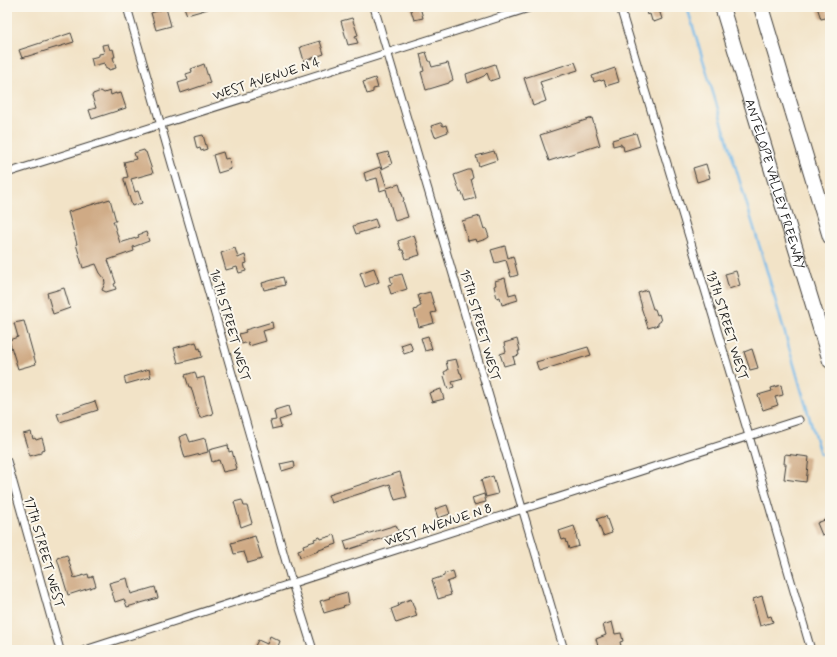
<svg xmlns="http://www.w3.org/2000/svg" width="837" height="657" font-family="Mynerve,sans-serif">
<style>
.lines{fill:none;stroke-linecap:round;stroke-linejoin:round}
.stream{stroke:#73b9ea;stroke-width:2.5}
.building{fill:#cfaa85}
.minor-casing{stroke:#3c3a36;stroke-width:9}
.motorway-casing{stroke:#3c3a36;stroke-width:16}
.minor{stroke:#fff;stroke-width:7}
.motorway{stroke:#fff;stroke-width:14}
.labels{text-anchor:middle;stroke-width:4;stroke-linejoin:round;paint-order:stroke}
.street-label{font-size:13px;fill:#1c1c1c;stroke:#fbf7ec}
</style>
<rect width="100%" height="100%" fill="#fbf7ec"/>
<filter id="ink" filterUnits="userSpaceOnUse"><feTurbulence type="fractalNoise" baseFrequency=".025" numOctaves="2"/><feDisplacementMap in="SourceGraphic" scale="8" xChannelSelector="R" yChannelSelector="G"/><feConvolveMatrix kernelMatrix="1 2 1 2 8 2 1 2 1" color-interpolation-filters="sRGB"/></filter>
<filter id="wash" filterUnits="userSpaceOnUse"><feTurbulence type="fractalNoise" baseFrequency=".012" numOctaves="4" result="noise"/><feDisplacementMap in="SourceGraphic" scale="16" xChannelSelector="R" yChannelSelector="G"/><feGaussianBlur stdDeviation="0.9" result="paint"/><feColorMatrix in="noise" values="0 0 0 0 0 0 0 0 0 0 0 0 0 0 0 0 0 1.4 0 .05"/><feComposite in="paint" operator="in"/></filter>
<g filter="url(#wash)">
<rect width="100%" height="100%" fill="#f2e3c7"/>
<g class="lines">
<path class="stream" d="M687,7L761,251L820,454"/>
</g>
<g id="blocks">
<path class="building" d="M184,7H208V9L187,15Z
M410,7H420L423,18L414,20Z
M645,7H658L662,19L654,22L653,21H652L650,14L647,15Z
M817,7H826L830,17L821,19Z
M166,8L171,26L156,30L151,13Z
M352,18L358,35L355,36L358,43L348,45L341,21Z
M71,33L74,42L22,58L19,50Z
M320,41L324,54L304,61L300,47Z
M108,44L110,50L113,49L115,57H113L116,68L109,70L108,68L106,69L104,63L93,66L91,58L99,56V54L104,53L102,45Z
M426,52L429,61H430L432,67L448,63L453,80L449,82V83L426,90L421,72L424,71L420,54Z
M575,62L578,70L540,82L546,101L533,106L524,78Z
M204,64L210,83L181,93L178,83L188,80L186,74L192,72L191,69Z
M495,64L499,78L490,81L487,73L484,76L468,83L466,74Z
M615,68L619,82L606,86L604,80L601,81L600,80L594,82L592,76Z
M375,78L378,88L373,89V92L367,94L363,82Z
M101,91L104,93L110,91L111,95L116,93V94L121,93L126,108L92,119L89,110L96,108L92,96L93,94Z
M592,118L600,145L549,161L540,135Z
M440,123H441L443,126L446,125L448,132L435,137L431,126Z
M636,133L640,146L624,151L623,146H621V144L613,146L612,140Z
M203,135L207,149L201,151L200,148L197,149L194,137Z
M144,150L145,152H146L153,173L131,179L135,192L138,191L142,203L132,206L124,180V178L128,177L124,162L136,159L134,153Z
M494,151L497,160L479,166L476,156Z
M223,152L225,159L229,158L231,169L218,173L213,155Z
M388,152L392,164L382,169L377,155Z
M706,164L710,178L697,182L693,168Z
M380,167L387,188L399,184L404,200L403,201L408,217L395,221L386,189L380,191L377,178L366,181L364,173Z
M468,170H471L473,178L471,179L476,198L465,201L462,192L460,193L454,175Z
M110,199L116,221H113L120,243L139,237L138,235L146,232L149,241L133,247L134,251L108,260L116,283L114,284L116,289L106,292L102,290L105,283L104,278L100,273L96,264L83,268L76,244H77L68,212Z
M480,216L484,229L486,228L489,237L486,239L477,242L476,239L468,241L462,221Z
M375,219L378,227L356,234L353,226Z
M414,235L420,255L406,259L403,250H401L398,241Z
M505,246L508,258L513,256L518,275L511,277L506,260L495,263L491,250Z
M235,248L238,258L245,255L247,263L244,264L246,271L239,273L237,267L226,270L221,253Z
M374,268L379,282L365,287L360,273Z
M736,271L740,285L729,289L725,274Z
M402,274L407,289L391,294L388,285L392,284L390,277Z
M283,277L285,285L264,290L262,283Z
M505,278L509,295L516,293L518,300L502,305L500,297L497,298L494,286L496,285L495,281Z
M64,288L70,308L53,314L47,293Z
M647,290L653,309H655L657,315L659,314L661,321L658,323V325L648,328L641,307H642L638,293Z
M430,292L436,312L431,313L434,323L419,327L414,310L417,309V308L421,306L418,295Z
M24,321L36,364L18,369L9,340L18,337L14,323Z
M272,322L273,328L263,331L266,341L249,346L248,342L242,344L239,334L246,332L245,330Z
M428,336L432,349L425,351L421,338Z
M517,339L520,351H518L519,355L513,357L515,363L504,366L500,354L506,352L504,343Z
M196,342L198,349L200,348L202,357L178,363L174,348Z
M410,342L413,351L404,354L401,345Z
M588,347L591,355L539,371L536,362Z
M752,349L758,368L750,370L744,352Z
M456,359L460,373H461L463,379L452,382L454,387L448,389L444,376L445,375L444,372L448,370L446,361Z
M149,369L151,377L126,384L124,377Z
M195,372L197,379L204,377L213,414L200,418L191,387H189L185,375Z
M781,385L783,395L775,397L778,405L763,410L758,395L772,391L771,388Z
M441,389L444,399L432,402L429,393Z
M95,401L98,410L60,422L57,414Z
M288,406L291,416L279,420L281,427L272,429L270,421L276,420L274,411H275V410Z
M31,432L33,439L35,438L36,440L42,438L45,449L41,450V453L30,456L23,434Z
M187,434L190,442L205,438L208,452L185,458L179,437Z
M228,445L229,452L232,451L237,469L223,472L219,460L212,462L209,450Z
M785,454L809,457L806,482L784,479L786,464H784Z
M294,461L295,467L282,471L280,464Z
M400,472L407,497L395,500L390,484L331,503L328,495Z
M493,476L498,494L486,497L481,480Z
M484,494L486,502L474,505L472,498Z
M242,500L244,506H247L252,523L241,527L234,502Z
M447,505L450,514L438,518L435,509Z
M606,516L612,533L603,536L597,519Z
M830,518V533L822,535L817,523Z
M396,525L399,533L347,550L344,541Z
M574,526L577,535H576L579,546L569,549L567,542L566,543L565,539L562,540L559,531Z
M335,535L337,544L319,550V551L300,557L298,550L304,548L303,545L315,541L314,539L320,537L321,539Z
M255,536L262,559L248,563L244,552L234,554L231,543Z
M67,555L74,578L88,574L89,578L93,576L96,586L68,595L57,558Z
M453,571L455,579L447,582L451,595L438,599L432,580L444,576V574Z
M127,578L131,594L155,587L158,598L127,607L124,599L115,602L109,583Z
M347,592L349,604L343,606L344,607L324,613L320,601L330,598L329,597Z
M762,596L768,617L771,616L773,622L760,626L753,599Z
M411,599L417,616L396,623L391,609L399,606L398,604Z
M612,622L615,634L621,633L623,641L620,642L622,650H599L596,639L606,635L603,625Z
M270,636L280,641L277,649L280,650H253L258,640L267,644Z"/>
</g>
</g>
<g filter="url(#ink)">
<use href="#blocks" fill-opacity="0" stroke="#3c3a36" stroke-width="1"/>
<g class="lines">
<g class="minor-casing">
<path id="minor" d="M127,7L292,583L313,650
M374,7L564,650
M620,7L749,436L811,650
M7,173L532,7
M7,461L60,650
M85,650L799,420"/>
</g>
<g class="motorway-casing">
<g id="motorway">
<path id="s1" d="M722,7L830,361"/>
<path d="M761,7L830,237"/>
</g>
</g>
<use href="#minor" class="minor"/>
<use href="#motorway" class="motorway"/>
</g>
</g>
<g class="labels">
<g class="street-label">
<text transform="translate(266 78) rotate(-18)" y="5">WEST AVENUE N 4</text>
<text dy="5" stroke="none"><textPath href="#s1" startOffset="185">ANTELOPE VALLEY FREEWAY</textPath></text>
<text transform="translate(231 325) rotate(74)" y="5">16TH STREET WEST</text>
<text transform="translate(481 325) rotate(74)" y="5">15TH STREET WEST</text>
<text transform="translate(728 325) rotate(73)" y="5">13TH STREET WEST</text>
<text transform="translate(438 524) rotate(-18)" y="5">WEST AVENUE N 8</text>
<text transform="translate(45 552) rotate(74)" y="5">17TH STREET WEST</text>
</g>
</g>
<rect width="837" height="657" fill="none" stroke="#fbf7ec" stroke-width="24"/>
</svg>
